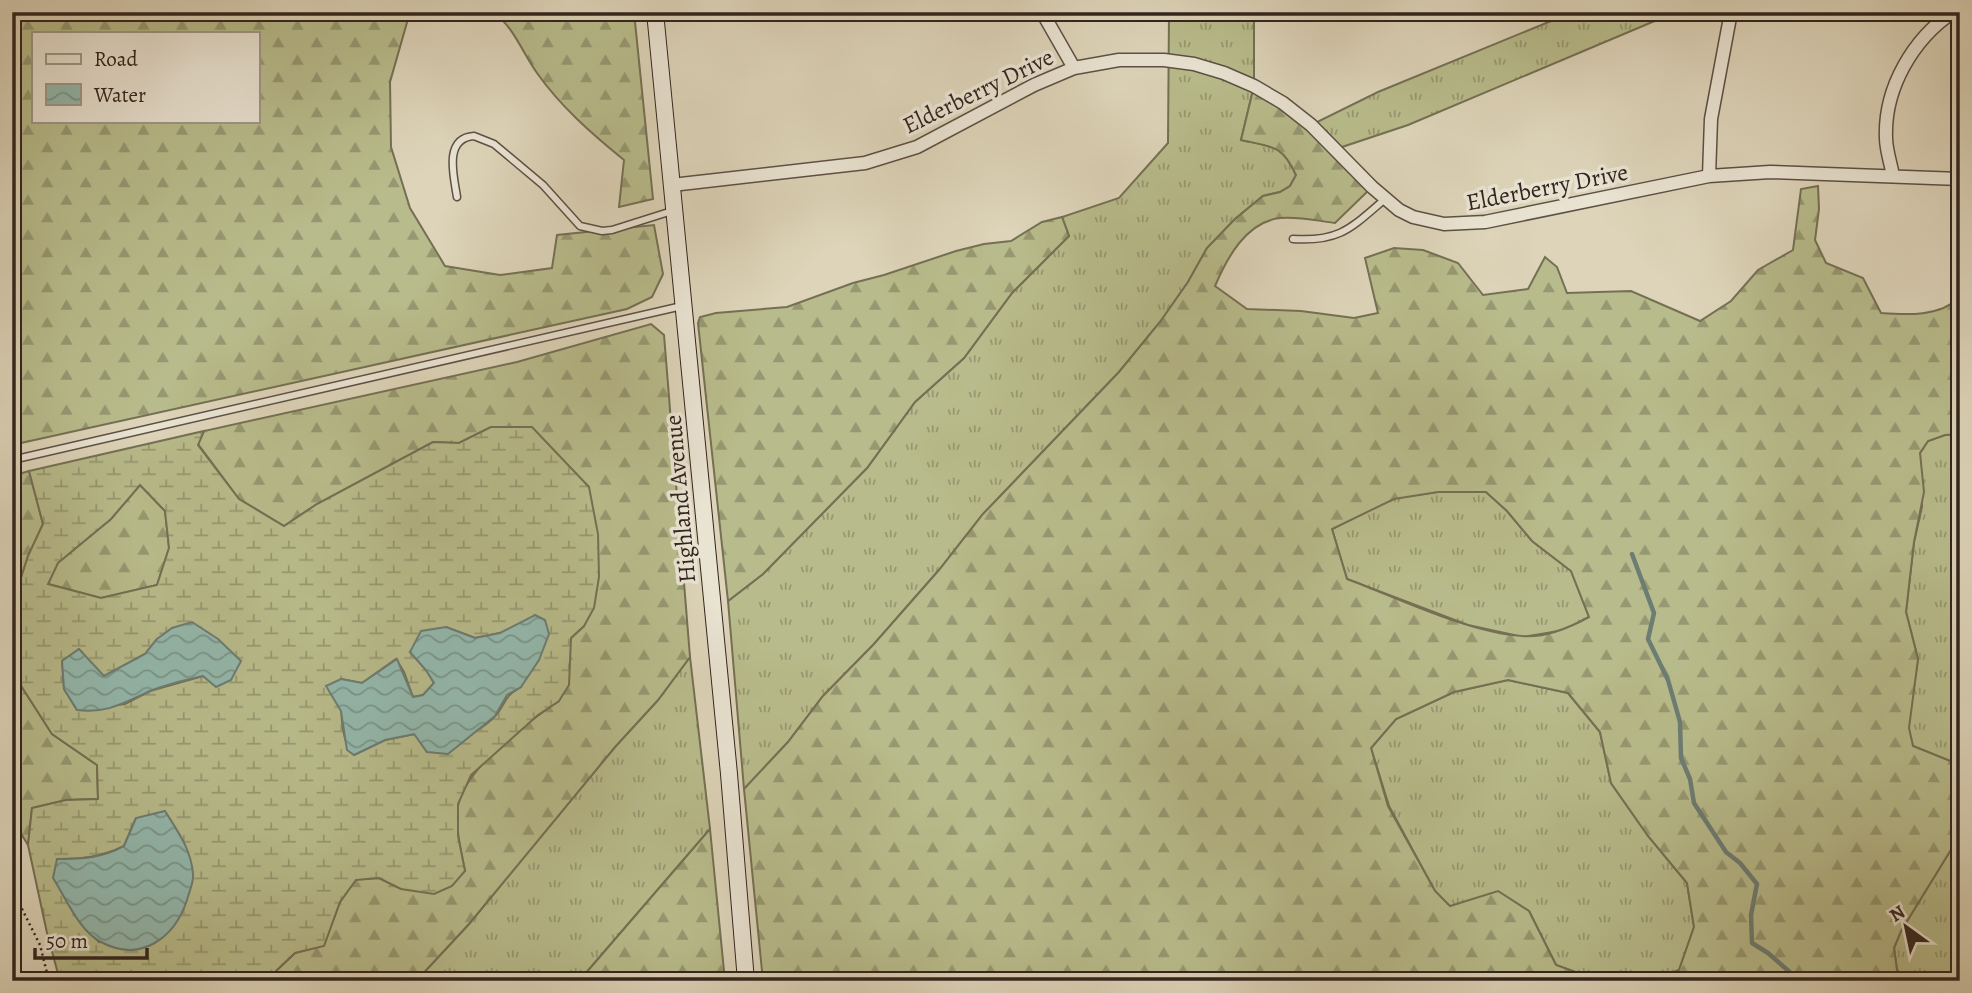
<svg xmlns="http://www.w3.org/2000/svg" width="1972" height="993" font-family="Alegreya,serif">
<style>
.grass{fill:url(#grass-tufts);stroke:#757054;stroke-width:2}
.forest{fill:url(#forest-firs);stroke:#757054;stroke-width:2;fill-rule:evenodd}
.wetland{fill:url(#wetland-marsh);stroke:#757054;stroke-width:2;fill-rule:evenodd}
.water{fill:url(#water-waves);stroke:#6c7d73;stroke-width:2}
.lines{fill:none;stroke-linecap:round;stroke-linejoin:round}
.stream{stroke:#6c7d73;stroke-width:4.5}
.lane-casing{stroke:#5d5045;stroke-width:9}
.street-casing{stroke:#5d5045;stroke-width:15}
.secondary-casing{stroke:#32241e;stroke-width:18}
.path{stroke:#32241e;stroke-width:2.5;stroke-dasharray:2 3.5;stroke-linecap:butt}
.lane{stroke:#e9e3d2;stroke-width:6}
.street{stroke:#e9e3d2;stroke-width:12}
.secondary{stroke:#e9e3d2;stroke-width:16}
.labels{text-anchor:middle;stroke-width:7;stroke-linejoin:round;paint-order:stroke}
.street-label{font-size:24px;fill:#32241e;stroke:#e9e3d2}
</style>
<defs>
<pattern id="grass-tufts" width="24" height="20" patternUnits="userSpaceOnUse" patternTransform="scale(1.75)"><rect width="24" height="20" fill="#b8bb8b"/><path d="M3 7l-1-3M5 7V3M7 7l1-3M15 17l-1-3M17 17v-4M19 17l1-3" fill="none" stroke="#969871"/></pattern>
<pattern id="forest-firs" width="22" height="20" patternUnits="userSpaceOnUse" patternTransform="scale(1.75)"><rect width="22" height="20" fill="#b8bb8b"/><path d="M5 1l3.5 6h-7zM16 11l3.5 6h-7z" fill="#969871"/></pattern>
<pattern id="wetland-marsh" width="20" height="14" patternUnits="userSpaceOnUse" patternTransform="scale(1.75)"><rect width="20" height="14" fill="#b8bb8b"/><path d="M1 5h8M5 5V1M11 12h8M15 12V8" fill="none" stroke="#969871"/></pattern>
<pattern id="water-waves" width="16" height="10" patternUnits="userSpaceOnUse" patternTransform="scale(1.75)"><rect width="16" height="10" fill="#93b8ac"/><path d="M0 5q4-4 8 0t8 0" fill="none" stroke="#79958b"/></pattern>
</defs>
<rect width="100%" height="100%" fill="#ddd4b9"/>
<filter id="stains"><feTurbulence type="fractalNoise" baseFrequency=".00286" numOctaves="4"/><feColorMatrix values="0 0 0 0 .2 0 0 0 0 .09 0 0 0 0 .02 0 0 0 .5 -.17"/></filter>
<radialGradient id="worn" r=".72"><stop offset=".6" stop-color="#630" stop-opacity="0"/><stop offset="1" stop-color="#630" stop-opacity=".3"/></radialGradient>
<path class="grass" d="M1169,12H1254V86L1241,140C1272,147 1282,144 1296,175L1290,186L1280,192L1263,196L1235,219L1207,248L1188,282L1160,322L1119,372L983,514L939,570L874,644L823,696L788,742L744,789L728,601L763,574L867,468L915,402L964,358L1012,293L1069,236L1062,217L1119,198L1168,143Z
M1573,12H1676L1408,125L1336,149L1311,125L1378,92Z
M1960,434V765L1913,746L1908,728L1918,659L1906,612L1914,542L1922,507L1920,453L1928,441L1945,435Z
M1438,492H1486L1507,511L1532,541L1571,571L1589,617L1565,630L1523,637L1468,625L1347,579L1332,529L1394,498Z
M690,657L710,829L579,981H416L469,924L615,747L658,700Z
M1508,680L1568,693L1600,732L1611,783L1648,836L1687,883L1694,927L1679,970L1650,981H1600L1556,965L1529,911L1450,907L1435,891L1389,806L1371,748L1396,719L1454,692Z
M1960,835V981H1906L1897,970L1894,948L1901,931Z"/>
<path class="forest" d="M12,12H410L390,82L391,147L410,208L445,266L500,275L552,268L557,235L654,225L663,274L652,297L627,309L12,445ZM33,33H257V121H33Z
M493,12H634L653,199L619,207L624,160C592,134 561,107 537,73C522,52 514,27 493,12Z
M1254,86L1283,103L1372,187L1335,223C1318,221 1298,216 1280,218C1246,222 1227,258 1215,286L1247,309L1301,311L1354,318L1378,313L1365,258L1394,248L1423,250L1458,263L1483,295L1528,289L1545,257L1557,267L1567,293L1631,291L1700,321L1731,301L1758,270L1793,250L1801,189L1818,186L1819,209L1815,240L1826,263L1863,278L1881,313C1907,315 1940,317 1960,297V434L1945,435L1928,441L1920,453L1924,492L1914,542L1906,612L1918,659L1909,728L1913,746L1960,765V835L1901,931L1894,948L1897,970L1906,981H1650L1679,970L1694,927L1687,883L1648,836L1611,783L1600,732L1568,693L1508,680L1454,692L1396,719L1371,748L1388,806L1435,891L1450,906L1498,891L1529,911L1556,965L1600,981H763L744,789L788,742L823,696L874,644L939,570L983,514L1119,372L1160,322L1188,282L1207,248L1235,219L1263,196L1280,192L1290,186L1296,175C1282,144 1272,147 1241,140ZM1438,492H1486L1507,511L1532,541L1571,571L1589,617C1569,628 1546,638 1522,636C1469,633 1398,598 1347,579L1332,529L1394,499Z
M1062,217L1069,236L1012,293L964,358L915,402L867,468L763,574L728,601L698,323L700,317L716,313L787,307L853,283L884,275L956,251L984,244L1011,241L1042,222Z
M651,324L664,335L690,657L658,700L615,747L469,924L416,981H277L276,971L295,953L324,945L340,902L356,879L379,878L401,889L465,871C461,850 455,827 458,806C463,770 529,721 559,701L571,638L584,626L589,487L561,459L491,427L459,443L433,442L317,504L284,526L239,499L198,444L204,431L517,362Z
M29,471L43,524L28,556L12,605V476Z
M140,485L165,511L169,548L157,585L101,598L48,584L57,563L111,519Z
M12,664L18,681L52,734L97,765L98,799L66,800L32,808L28,845L12,819Z
M710,829L725,981H579Z"/>
<path class="wetland" d="M491,427H532L589,487L598,534L599,577L594,608L584,626L571,638L569,685L559,701L538,715L471,775L458,804V836L465,871L452,886L434,894L401,889L379,878L356,880L340,902L324,946L295,953L276,971L277,981H60L47,933L28,845L32,808L66,800L98,799L97,765L52,734L18,681L12,664L13,603L28,556L43,524L29,471L204,431L198,445L239,499L284,526L317,504L433,442L459,443ZM140,485L165,511L169,548L157,585L101,598L48,584L58,563L111,519ZM446,627L475,638L500,633L521,687C502,698 508,701 496,715C480,734 449,742 427,752L415,734L385,740L354,755C339,743 341,698 341,679L362,683L396,659L404,672L413,697L423,695L434,683L426,670L410,652ZM157,639L216,686L203,676L150,691L125,704L77,710L64,689L62,661L79,649L103,677L145,654ZM136,818L99,942C70,914 68,896 57,859C82,859 102,857 124,846Z"/>
<path class="water" d="M535,615L545,620L549,634L539,660L521,687L507,695L495,716L448,754L427,752L414,734L385,740L354,755L347,750L341,711L326,686L341,679L362,683L397,659L413,697L423,695L434,683L426,670L410,652L421,631L446,627L475,638L500,633Z
M192,622L218,639L241,661L231,680L216,687L203,676C185,680 167,684 150,691C123,703 107,714 77,710L64,689L62,661L79,649L104,676L145,654L157,639L172,628Z
M165,811C178,832 191,849 193,874C194,882 189,892 187,900C174,939 140,963 101,942C79,931 66,898 53,878L57,859C82,859 103,858 124,846L136,818Z"/>
<g class="lines">
<path class="stream" d="M1632,554L1654,613L1648,639L1668,680L1680,722L1681,758L1690,779L1694,803L1726,852L1740,863L1757,884L1751,915L1752,943L1768,953L1800,981"/>
<g class="lane-casing">
<path id="lane" d="M457,197C454,177 443,138 474,136L494,144L543,185L580,226L602,231L612,230L672,211
M1293,239C1340,242 1351,228 1385,199
M12,460L682,306"/>
</g>
<g class="street-casing">
<path id="street" d="M1042,12L1074,68
M1709,176L1711,119L1731,12
M1893,176C1891,164 1886,150 1886,138C1884,88 1913,39 1953,12
M672,185L865,163L917,147L1034,85L1074,68L1119,60H1164L1194,64L1224,73L1254,86L1283,103L1311,125L1372,187L1399,210L1413,217L1444,224L1485,222L1709,176L1770,172L1960,179"/>
</g>
<g class="secondary-casing">
<path id="secondary" d="M655,12L729,774L746,981"/>
</g>
<path class="path" d="M12,889L40,945L49,981"/>
<use href="#lane" class="lane"/>
<use href="#street" class="street"/>
<use href="#secondary" class="secondary"/>
</g>
<g class="labels">
<g class="street-label">
<text transform="translate(978 91) rotate(-26)" y="8">Elderberry Drive</text>
<text transform="translate(1547 187) rotate(-11)" y="8">Elderberry Drive</text>
<text transform="translate(680 499) rotate(-95)" y="8">Highland Avenue</text>
</g>
</g>
<rect width="1972" height="993" fill="none" stroke="#ddd4b9" stroke-width="42"/>
<rect x="14" y="14" width="1944" height="965" fill="none" stroke="#32241e" stroke-width="3.5"/>
<rect x="21" y="21" width="1930" height="951" fill="none" stroke="#32241e" stroke-width="2"/>
<rect x="32" y="32" width="228" height="91" fill="#e9e3d2" stroke="#a0978a" stroke-width="2"/>
<rect x="46" y="54" width="35" height="10" fill="#e9e3d2" stroke="#a0978a" stroke-width="2"/>
<text x="94" y="66" font-size="21" fill="#32241e">Road</text>
<rect x="46" y="84" width="35" height="21" fill="url(#water-waves)" stroke="#a0978a" stroke-width="2"/>
<text x="94" y="102" font-size="21" fill="#32241e">Water</text>
<g transform="translate(1906 927) rotate(327)" stroke="#e9e3d2" stroke-width="5" paint-order="stroke">
<path d="M0-5L12 26L0 18L-12 26Z" fill="#32241e"/>
<text y="-10" font-size="19" font-weight="bold" text-anchor="middle" fill="#32241e">N</text>
</g>
<path d="M35 948v10h112v-10" fill="none" stroke="#32241e" stroke-width="3.5"/>
<text x="46" y="948" font-size="21" fill="#32241e" stroke="#e9e3d2" stroke-width="5" paint-order="stroke">50 m</text>
<rect width="100%" height="100%" filter="url(#stains)"/>
<rect width="100%" height="100%" fill="url(#worn)"/>
</svg>
